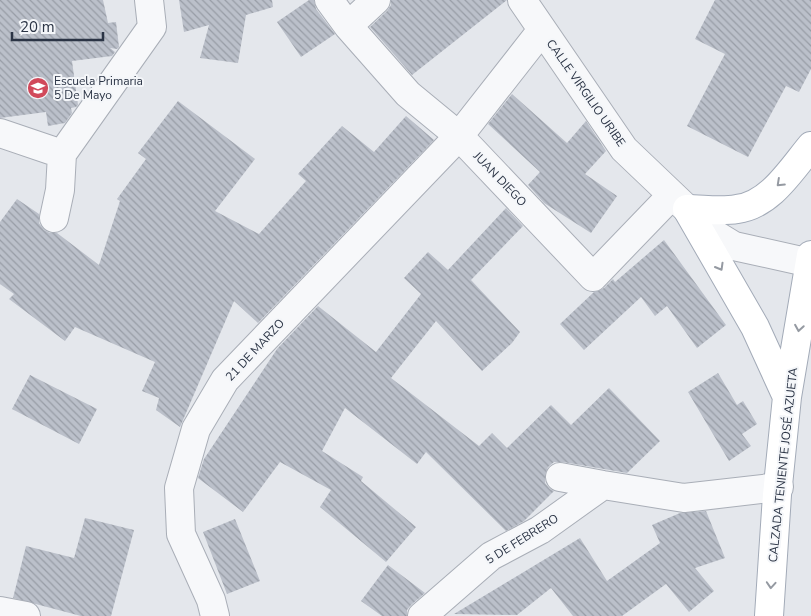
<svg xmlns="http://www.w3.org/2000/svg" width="811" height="616" font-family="'Nunito Sans',sans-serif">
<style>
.building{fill:url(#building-back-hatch)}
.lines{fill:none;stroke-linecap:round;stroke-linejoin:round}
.minor-casing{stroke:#a9aeb7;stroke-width:30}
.major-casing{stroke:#a3abb8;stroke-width:30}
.minor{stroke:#f7f8fa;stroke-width:28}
.major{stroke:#fff;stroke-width:28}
.oneway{stroke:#959aa2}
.labels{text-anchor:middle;stroke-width:4;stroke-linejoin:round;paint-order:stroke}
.poi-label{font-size:12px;fill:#2b3445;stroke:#f4f6f9;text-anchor:start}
.street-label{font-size:12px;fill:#2b3445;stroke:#f4f6f9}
</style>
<defs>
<pattern id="building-back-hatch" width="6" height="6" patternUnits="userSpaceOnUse" patternTransform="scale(1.25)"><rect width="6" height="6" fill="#bbc0ca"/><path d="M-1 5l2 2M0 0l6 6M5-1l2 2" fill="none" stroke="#989da6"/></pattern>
</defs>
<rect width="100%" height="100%" fill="#e4e7ec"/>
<path class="building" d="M0,0H103L108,23L116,22L119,47L117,49L110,48L115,52L112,56L72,61L78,105L76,107L71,108L72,113L65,123L48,126L46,112L0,118Z
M179,0H272L273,7L246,15L238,63L200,58L209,25L184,32Z
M309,0H314L316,9L335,34L301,57L277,22Z
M391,0H507L412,75L370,27L387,11L391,5Z
M715,0H811V69L799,92L786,86L748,157L687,126L725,54L695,39Z
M512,94L567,143L586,121L606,151L585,174L617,196L591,233L544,203L528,185L540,172L488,124Z
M178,101L255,159L215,211L259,234L306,181L298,174L342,126L374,152L406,116L434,140L258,323L234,301L180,427L156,410L159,398L142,391L155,362L75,327L65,341L9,299L14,294L0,284V222L17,199L39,214V223L44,230L50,233H57L99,265L120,201L117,199L146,159L138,153Z
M506,208L523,226L471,280L520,332L512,343L482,371L436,321L391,378L479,446L492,433L507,448L551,405L571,425L609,388L660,441L627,473L563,462H554L548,467L545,475V483L550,489L554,491L524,521L506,531L426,452L417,464L345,408L322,451L363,477L361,481L416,527L386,562L320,507L331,490L280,462L243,512L198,478L204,459L277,349L318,306L376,352L421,294L404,278L428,252L448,270Z
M664,240L726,325L697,348L667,306L655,316L641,297L584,350L560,324L594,292L604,288L613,279L615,282Z
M718,373L737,405L743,401L757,424L742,434L751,446L729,461L688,392Z
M30,375L97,409L79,444L12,409Z
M706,511L725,558L695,568L714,591L689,612L666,584L622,616H573L551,588L517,615L454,614L580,538L607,581L660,543L652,525L680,513Z
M85,518L134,530L111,616H81L13,598L26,546L74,558Z
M235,519L260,581L227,594L203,532Z
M388,565L425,593L411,605L407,610V616H382L361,601Z"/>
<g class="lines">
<g class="minor-casing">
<path id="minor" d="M329,0L348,26L408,94L459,136L593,277L672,195
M522,0L624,149L687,209L716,235L734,246L811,263
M348,26L376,0
M0,133L62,154
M62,154L152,27L149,0
M54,218L60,190L62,154
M560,477L603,485L684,498L779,487
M0,611L26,616
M215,616L211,600L181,534L179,488L196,429L225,380L459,136L542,30
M422,616L491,556L540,530L603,485"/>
</g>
<g class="major-casing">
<path id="major" d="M687,209L755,327L787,397
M687,209C703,209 721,212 737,209C770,205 791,170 811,146
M769,616L777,495L787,397L811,255"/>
</g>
<use href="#minor" class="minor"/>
<use href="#major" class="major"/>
</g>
<defs><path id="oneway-chevron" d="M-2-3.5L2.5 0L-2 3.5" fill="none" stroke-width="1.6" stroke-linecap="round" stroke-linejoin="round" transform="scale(1.25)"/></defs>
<g class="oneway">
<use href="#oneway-chevron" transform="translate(780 183) rotate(137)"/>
<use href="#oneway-chevron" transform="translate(720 267) rotate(60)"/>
<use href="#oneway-chevron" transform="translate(799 328) rotate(99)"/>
<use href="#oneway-chevron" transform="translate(771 585) rotate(94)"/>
</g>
<defs>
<g id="school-disc" transform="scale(1.125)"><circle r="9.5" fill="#d1495b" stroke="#f4f6f9"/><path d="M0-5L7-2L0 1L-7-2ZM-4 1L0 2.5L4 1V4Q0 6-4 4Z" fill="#fff"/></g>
</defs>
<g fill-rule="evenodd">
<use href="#school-disc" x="38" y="88"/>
</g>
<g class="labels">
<g class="poi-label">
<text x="54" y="85">Escuela Primaria<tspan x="54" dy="14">5 De Mayo</tspan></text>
</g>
<g class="street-label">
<text transform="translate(586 93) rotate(55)" y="4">CALLE VIRGILIO URIBE</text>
<text transform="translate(500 179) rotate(46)" y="4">JUAN DIEGO</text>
<text transform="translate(255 350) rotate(-47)" y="4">21 DE MARZO</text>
<text transform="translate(783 465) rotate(-84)" y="4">CALZADA TENIENTE JOSÉ AZUETA</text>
<text transform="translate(522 539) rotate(-32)" y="4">5 DE FEBRERO</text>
</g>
</g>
<path d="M12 32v8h91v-8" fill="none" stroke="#2b3445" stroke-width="2.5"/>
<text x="20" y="32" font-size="15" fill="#2b3445" stroke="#f4f6f9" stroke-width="4" paint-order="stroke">20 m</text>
</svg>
